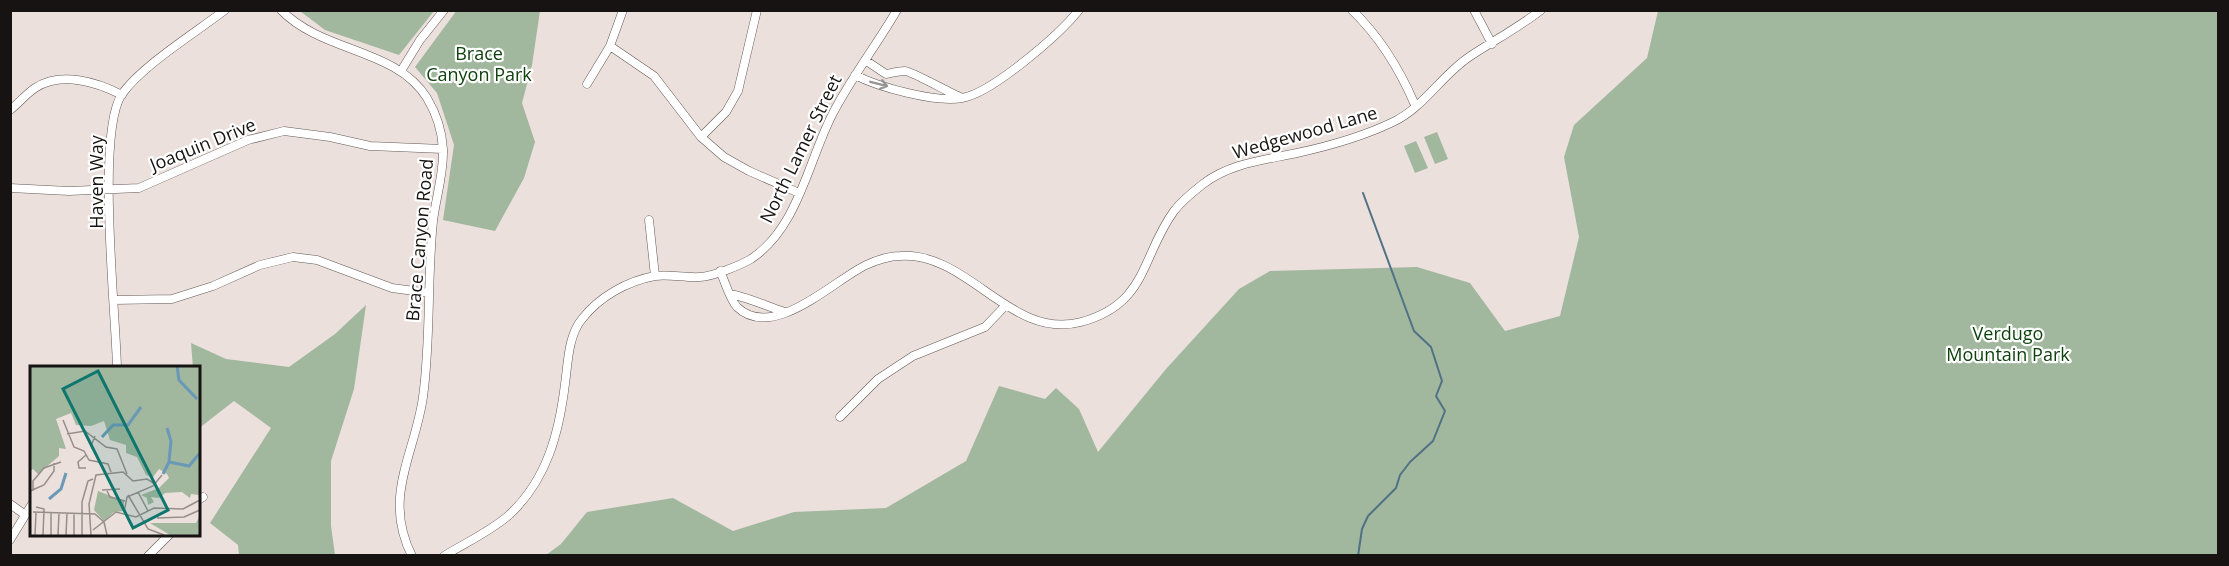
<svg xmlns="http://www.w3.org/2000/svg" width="2229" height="566" font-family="'Open Sans',sans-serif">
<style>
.green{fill:#a1b79e}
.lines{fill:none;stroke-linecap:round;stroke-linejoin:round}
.stream{stroke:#517186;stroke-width:2}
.minor-casing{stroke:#625956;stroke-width:9}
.minor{stroke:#fff;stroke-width:8}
.oneway{stroke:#969594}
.labels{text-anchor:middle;stroke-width:4.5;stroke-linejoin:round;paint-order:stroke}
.park-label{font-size:18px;fill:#0e420d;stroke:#fff}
.street-label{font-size:18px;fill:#161312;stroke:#fff}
.inset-river{fill:none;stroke:#6a99b7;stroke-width:3}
.inset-road{fill:none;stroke:#968e8b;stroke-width:1.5}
.view{fill:#0f766e;fill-opacity:0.15;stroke:#0f766e;stroke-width:3}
.inset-edge{fill:none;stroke:#161312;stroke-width:3}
</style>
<rect width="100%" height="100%" fill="#ebe0dc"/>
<path class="green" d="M457,10L540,11L532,65L522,103L535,142L524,178L495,231L443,220L454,145L437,93L415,67Z
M300,11H434L399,55L325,30Z
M1658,11H2218V555H546L561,544L587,512L673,498L733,531L794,512L886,508L966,461L999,386L1045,399L1056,388L1079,409L1098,452L1166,369L1239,289L1270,271L1417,267L1470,283L1505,331L1560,316L1579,237L1564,157L1574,125L1647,58Z
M1437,132L1448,159L1435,164L1424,137Z
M1416,141L1428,168L1415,173L1404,146Z
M366,305L354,389L331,461V526L335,555H239L238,545L210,523L271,428L234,401L198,429V368H193L191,343L226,359L289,367L335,334Z"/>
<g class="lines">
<path class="stream" d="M1358,556L1362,529L1368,516L1396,488L1400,475L1410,462L1433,441L1445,411L1436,396L1442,381L1431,347L1414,331L1363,193"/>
<g class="minor-casing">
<path id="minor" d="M281,10C323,53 396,48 427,98C436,113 442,131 443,149C444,173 436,197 433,221C427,279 431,339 423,397C415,454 382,497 412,556
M1352,10C1380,37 1400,70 1415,105
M1474,10L1492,44
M610,46L654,76L701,137L724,157L749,171L799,193
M865,60L886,74C892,73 899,71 905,71C911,71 950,93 960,97
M401,71L420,40L444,10
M855,75C878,87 936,103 962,98C992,93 1059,35 1079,10
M587,84L610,46L623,10
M10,110C19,103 26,94 35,88C61,71 97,82 122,95
M701,137L726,112L738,91L757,10
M10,188L69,191L139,188L248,140L284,131L330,137L370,146L443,149
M649,220L655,276
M720,271C725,281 729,298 737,307C773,342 834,280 866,265C877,260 888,256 900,256C968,251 1011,341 1081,322C1148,304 1141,256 1174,211C1181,202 1194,191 1203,184C1230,163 1265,160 1297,153C1329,146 1364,136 1393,122C1423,108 1442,75 1469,57C1493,41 1518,28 1541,10
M730,294C750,298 766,306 785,312
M114,300L172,299L213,286L260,265L293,257L317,260L392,288L429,293
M117,368C116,314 96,132 122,94C143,65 195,33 225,10
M840,417L878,379L913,356L985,327L1006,305
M198,500L203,497
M10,504L24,514
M10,540L32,504
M148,556L170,534
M444,556C465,543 491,531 509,515C547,480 559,433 565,384C568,363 568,336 582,319C599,297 627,281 655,276C669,274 685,278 700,277C711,277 741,265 751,259C798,228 808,162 832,115C851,78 876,46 897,10"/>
</g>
<use href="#minor" class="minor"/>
</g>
<defs><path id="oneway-shaft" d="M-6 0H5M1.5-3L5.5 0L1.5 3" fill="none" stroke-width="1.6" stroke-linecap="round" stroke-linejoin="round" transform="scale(1.5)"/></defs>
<use class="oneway" href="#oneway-shaft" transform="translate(879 84) rotate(14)"/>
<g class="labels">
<g class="park-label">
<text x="479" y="60">Brace<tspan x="479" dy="21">Canyon Park</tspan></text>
<text x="2008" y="340">Verdugo<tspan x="2008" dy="21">Mountain Park</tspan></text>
</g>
<g class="street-label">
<text transform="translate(1305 133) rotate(-16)" y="6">Wedgewood Lane</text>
<text transform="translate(203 145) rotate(-22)" y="6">Joaquin Drive</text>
<text transform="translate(801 149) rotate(-64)" y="6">North Lamer Street</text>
<text transform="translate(97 182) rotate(-90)" y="6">Haven Way</text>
<text transform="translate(420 240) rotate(-85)" y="6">Brace Canyon Road</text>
</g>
</g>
<g transform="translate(30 366)">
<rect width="170" height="170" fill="#ebe0dc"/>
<path d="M0,0H169V129L161,128L160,132L152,126L135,127L129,132L121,131L124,136L118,139L117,132L111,129L129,122L139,112L137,108L129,103L123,111L116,109L107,91L96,87V79L80,74L74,55L61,60L46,59L41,47L26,53L36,83L29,82V90L8,108L3,103L0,105ZM68,125L94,135V145L84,146L74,155L64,144ZM169,151V169H140L120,157H166Z" fill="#a1b79e"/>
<path class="inset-river" d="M147,0L149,14L167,33M137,62L141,75L139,95M72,71L83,59H98L111,41M133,108L139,96L159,100L170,87M19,133L31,123L36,107"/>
<path class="inset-road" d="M33,54L44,81L54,85L59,94L78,98L81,106M37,68L55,65L76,81L87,83L97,108M65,70L61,80L69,94M56,102H49L48,96L56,89M72,124L90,123M0,125L14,119L24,105V97M3,125V115L14,102L31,96M77,125L80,131L95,135M108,126L118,145M98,129L118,163L134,169M6,141L14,143L13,169M3,146L65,148L74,156L77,169M94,146L97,131L123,120L132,109M127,152L154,151L170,144M63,164L86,146L106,151L124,142L153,143L170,134M5,169L6,147M21,169V147M28,169L29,147M36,169L37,147M44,169V147M52,169V136L58,115L63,113M61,169L59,138L66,109L93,106L103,115L117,113L125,118"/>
<path class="view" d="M68,5L138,144L103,162L33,23Z"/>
<rect width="170" height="170" class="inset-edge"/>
</g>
<rect width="2229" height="566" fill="none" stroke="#161312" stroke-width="24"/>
</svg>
